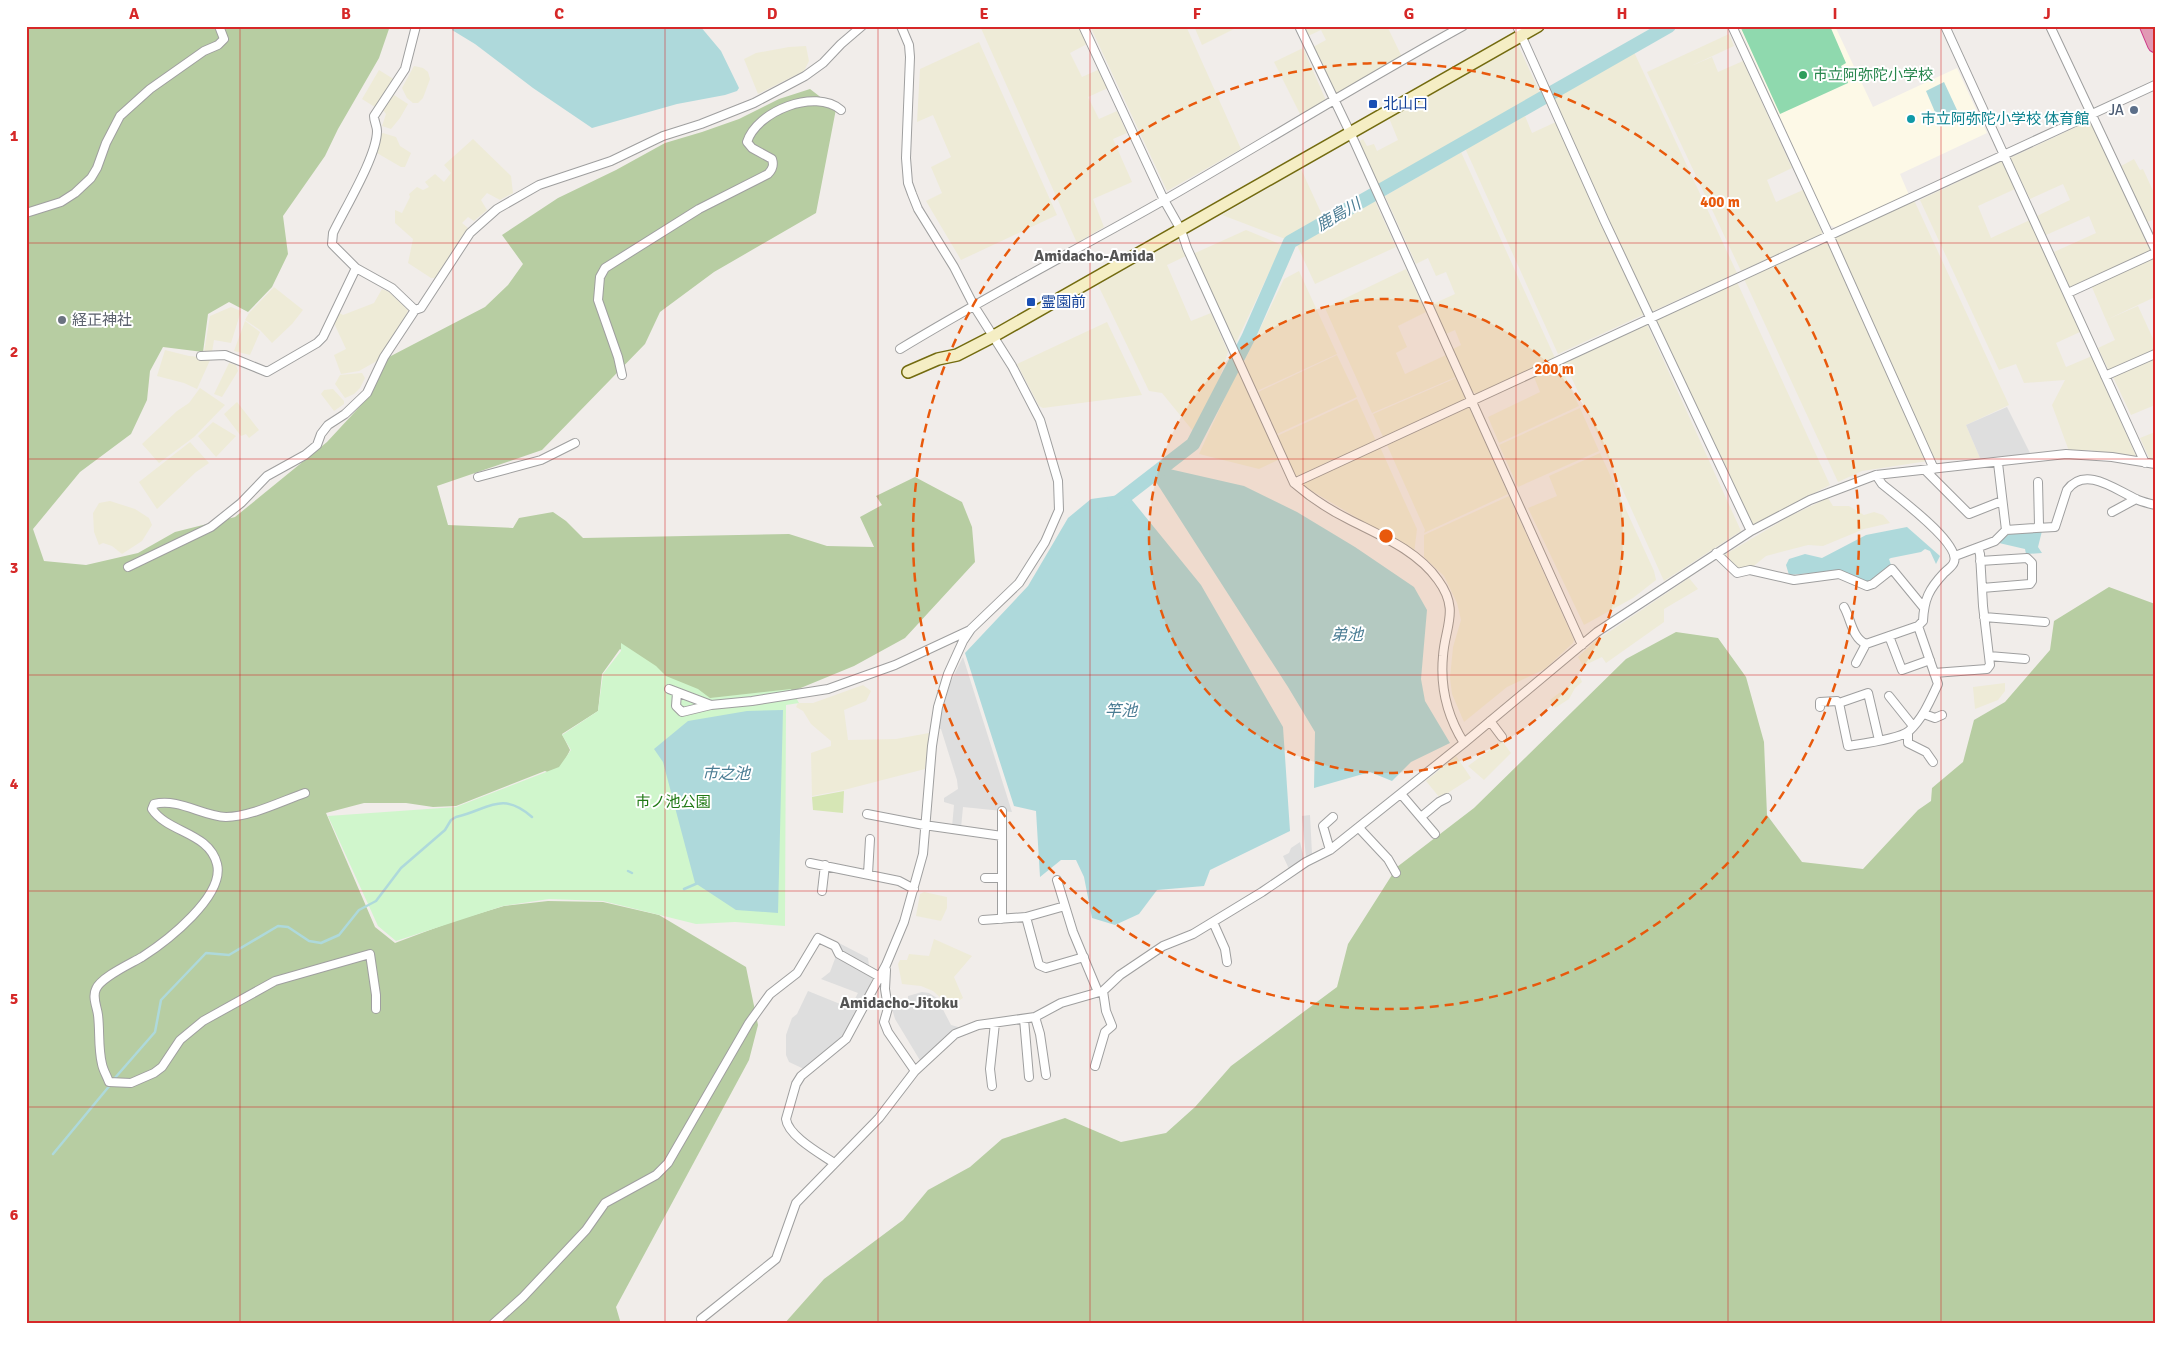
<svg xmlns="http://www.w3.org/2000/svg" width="2181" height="1350" font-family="Signika,'Noto Sans JP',sans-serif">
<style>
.education{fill:#fdf9e7}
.farmland{fill:#eeebd7}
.grass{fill:#d6e6b5}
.forest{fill:#b7cda2}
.park{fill:#d0f6cc}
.pitch{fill:#8fd9ae}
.parking{fill:#dedede}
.water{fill:#aed9db}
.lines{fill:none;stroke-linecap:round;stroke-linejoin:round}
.stream{stroke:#aed9db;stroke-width:2.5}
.river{stroke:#aed9db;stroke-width:14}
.street-casing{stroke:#9f9f9f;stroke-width:10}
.secondary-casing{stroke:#736b0f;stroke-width:14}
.highway-casing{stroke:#cd3888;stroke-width:16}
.street{stroke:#fff;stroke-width:8}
.secondary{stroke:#f5eec4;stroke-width:11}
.highway{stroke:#e199b4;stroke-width:14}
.grid{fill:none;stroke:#d62828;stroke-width:1;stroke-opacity:0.55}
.ring{fill:none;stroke:#e8590c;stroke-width:2.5;stroke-dasharray:9 6}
.leisure-dot{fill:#2e9e5b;stroke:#fff;stroke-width:2}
.transit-dot{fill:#1a4fb4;stroke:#fff;stroke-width:2}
.service-dot{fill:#5c6f8a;stroke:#fff;stroke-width:2}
.culture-dot{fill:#0f9aa8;stroke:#fff;stroke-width:2}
.worship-dot{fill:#6b7280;stroke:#fff;stroke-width:2}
.labels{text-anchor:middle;stroke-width:4;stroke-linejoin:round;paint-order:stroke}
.leisure-label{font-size:15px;fill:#27864d;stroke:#fff;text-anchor:start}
.transit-label{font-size:15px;fill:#164399;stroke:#fff;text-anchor:start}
.service-label{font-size:15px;fill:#4e5e75;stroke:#fff;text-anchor:end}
.culture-label{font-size:15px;fill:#0d838f;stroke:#fff;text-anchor:start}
.worship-label{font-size:15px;fill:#5b616d;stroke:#fff;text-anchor:start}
.park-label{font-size:15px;fill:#217a16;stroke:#fff}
.water-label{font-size:16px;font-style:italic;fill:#4b7d94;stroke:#fff}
.neighbourhood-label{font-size:16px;font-weight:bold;fill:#555;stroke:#fff}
.centre{fill:#e8590c;stroke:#fff;stroke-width:2.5}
.ring-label{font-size:15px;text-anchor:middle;font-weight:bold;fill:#e8590c;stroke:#fff;stroke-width:4;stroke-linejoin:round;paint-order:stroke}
.neatline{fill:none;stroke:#d62828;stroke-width:2}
.grid-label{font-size:16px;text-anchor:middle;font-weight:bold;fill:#d62828}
</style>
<rect width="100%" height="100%" fill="#f1edea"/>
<path class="education" d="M1739,26H1835L1873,107L1957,68L1987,133L1900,174L1909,195L1836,228L1828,224Z"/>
<path class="farmland" d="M980,26H1079L1087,44L1070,53L1082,77L1100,69L1108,88L1088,97L1099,119L1117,111L1127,133L1113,139L1132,182L1093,199L1104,227L1077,243Z
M1090,26H1186L1241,149L1167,191Z
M1194,26H1240L1202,45Z
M1304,26H1387L1402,57L1337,95L1313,47L1326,40L1321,30L1308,36Z
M1729,34L1734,46L1691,66L1712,57L1718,72L1743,61L1792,168L1767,180L1776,202L1803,190L1822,232V235L1741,271L1647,72Z
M979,42L1057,215L961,260L926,201L942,193L931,167L951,157L933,115L917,122L920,69Z
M1518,45L1541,95L1378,190L1358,142L1363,139L1367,146L1374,144L1377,151L1398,140L1389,118Z
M806,46L809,61L804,71L758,94L744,59L756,53L789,47Z
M1303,48L1325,98V101L1301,116L1274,62Z
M1634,52L1737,273L1651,312L1553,98Z
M414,66L423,68L428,72L430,79L423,98L418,103H413L407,98L402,88Z
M379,70L395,80L378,109L362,99Z
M394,95L408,104L400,118L391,129L382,126L386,114L383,110Z
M1525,116L1532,133L1558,121L1645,314L1558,354L1465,148Z
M2089,121H2093L2151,252L2071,290L2054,252L2096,233L2089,216L2046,235L2037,216L2070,200L2063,184L2030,199L2010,158Z
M383,133L396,137L400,146L411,153L405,167H401L377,153L380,135Z
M473,139L511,176L513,193L500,200L487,193L481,200L487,210L474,221L468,217L462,223L468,228L435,278H431L408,263L413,239L395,223V210L402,213L410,197L409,194L417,187L423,190L429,187L425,182L435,174L444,182L451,173L444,165Z
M1461,152L1555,358L1476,394L1472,391L1453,349L1461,345L1455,330L1446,334L1433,304L1455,294L1446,272L1436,276L1428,258L1416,264L1385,196Z
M2134,159L2140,170L2143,169L2155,195V219L2147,222L2121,166Z
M2002,161L2015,189L1978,206L1991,238L2030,220L2080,332L2056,343L2066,367L2092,356L2136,456L2134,457L2088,450L2069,451L2052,405L2065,380L2024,383L2016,364L1999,370L1920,200Z
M1301,169L1324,219L1288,240L1222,215Z
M1374,199L1396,247L1315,284L1296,243Z
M1914,200L2009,405L1966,425L1980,458L1939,460L1933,458L1832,238Z
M1246,230L1282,245L1234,347L1193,254Z
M1177,240L1186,256L1167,265L1191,321L1211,313L1228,352L1219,380L1193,431L1162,393L1149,391L1098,285Z
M1827,241L1928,461L1862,471L1838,482L1744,279Z
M2153,256L2155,261V297L2106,320L2091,285Z
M1406,269L1420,299L1337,335L1325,308Z
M1299,271L1337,354L1257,391L1244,362L1284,279Z
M1737,282L1830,485L1752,525L1654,320Z
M274,287L303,310L292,324L272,343L260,330L245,320L249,313Z
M382,289L389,292L408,310L405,318L385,353L375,362L359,371L341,374L334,355L346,349L333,321L338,312L343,315L374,303Z
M1420,299L1426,312L1398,326L1407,347L1396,353L1405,374L1446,355L1456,377L1372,413L1337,335Z
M2138,306L2155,343V352L2109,371L2098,348L2115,340L2106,320Z
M231,307L241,311L231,343L214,340L212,352H204L210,316Z
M245,321L260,332L250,355L234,351Z
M1107,322L1142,395L1043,408L1039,406L1017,364Z
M1647,324L1741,531L1664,581L1564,361Z
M165,350L189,356L211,358L197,389L184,383L157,376Z
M1337,355L1357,397L1277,434L1258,392Z
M2155,358V405L2131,415L2113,377Z
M229,363L236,365L238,371L222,397L214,394Z
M1560,365L1579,406L1499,443L1488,417L1540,392L1534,377Z
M1238,369L1278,460L1259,469L1199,454Z
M362,373L365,378L360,388L354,394L345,398L335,384L340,375Z
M1456,378L1466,399L1383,437L1373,414Z
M200,388L225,405L194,437L159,463L142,444L177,411L189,403Z
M333,389L344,401V404L334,411L321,394L324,390Z
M1357,399L1376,441L1295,477L1277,436Z
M237,402L259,430L249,438L246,434L241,436L224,414Z
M1470,407L1508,494L1424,533L1425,530L1387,445Z
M1580,408L1599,451L1518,487L1499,445Z
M213,422L236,436L216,457L198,436Z
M2155,432V460H2150L2140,438Z
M190,442L209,463L196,472L157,509L139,482Z
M1380,447L1417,529L1414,554L1401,544L1300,484Z
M1600,453L1654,571L1656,580L1633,598L1584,625L1528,508L1557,496L1549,476Z
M1509,496L1574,640L1573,643L1545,669L1507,687L1464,722L1452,694L1450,678L1453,647L1461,620L1457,603L1444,576L1424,557V535Z
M1828,498L1833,506H1849L1864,515L1874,512L1883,515L1890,523L1864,529L1823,546L1808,545L1766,556L1751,568L1738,569L1724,555L1790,516Z
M110,501L135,509L149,518L152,525L142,541L122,554L112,546L103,543L99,545L94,532L93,513L99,503Z
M1689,578L1698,589L1664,609V622L1606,663L1602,657L1583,666L1578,657L1594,642Z
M1580,677L1582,682L1575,688L1569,699L1555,708L1550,700Z
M2005,683V691L1998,700L1975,709L1973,687Z
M863,685L871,691L866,701L844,710L848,740L831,746V741L811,724L803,711L796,707L798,703H813Z
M929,733L925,769L844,790L812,796L811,753L848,740L896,739Z
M1502,741L1511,753L1484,780L1468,766Z
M1456,756L1471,778L1440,798L1426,781Z
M924,892L947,897V908L941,921L916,916L920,894Z
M934,939L972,956L954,977L963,998L947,1008L942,999L933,991L921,986L902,984L898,964L900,960H907L909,954L929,956Z"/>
<path class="grass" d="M844,791L843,813L813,810L812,797Z"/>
<path class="forest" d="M26,26H390L379,58L338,129L325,156L283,216L288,254L272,287L248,312L229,302L208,314L203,352L163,347L150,371L147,400L131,434L80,472L33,529L44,561L86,565L138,553L175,532L235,517L327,442L364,402L389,357L485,307L508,285L523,264L502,235L558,198L616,170L665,143L702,132L739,119L779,99L810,89L836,109L816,213L714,272L660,312L645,344L542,450L437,486L448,525L513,528L519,518L553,512L566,521L583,538L789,534L827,546L874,547L860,517L882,505L876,496L915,477L962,502L972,527L975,562L905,638L854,666L774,699L711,701L676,686L620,649L602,674L598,711L562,734L570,750L560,770L550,773L545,771L456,806L433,807L406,803H364L326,813L375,927L395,943L454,921L504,906L548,901L603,902L659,915L746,967L758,1025L749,1060L616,1307L621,1324H26Z
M2109,587L2155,604V1324H784L824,1279L903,1220L928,1190L970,1167L1002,1139L1065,1118L1121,1142L1166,1133L1195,1107L1231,1066L1337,987L1348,944L1397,867L1474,808L1626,659L1676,632L1718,638L1746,677L1764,742L1767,815L1802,862L1863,869L1918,810L1931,801L1932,788L1963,762L1974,720L2005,702L2050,650L2054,621Z"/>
<path class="park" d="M621,643L656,666L666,676L698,689L710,698L791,689L799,703L786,705L785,926L735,922L696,924L603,901L549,899L503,906L396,941L378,926L328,816L456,807L559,767L571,750L562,735L598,711L603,674L621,651Z"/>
<path class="pitch" d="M1740,26H1830L1846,63L1841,66L1848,83L1780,114Z"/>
<path class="parking" d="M2007,407L2030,453L2020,456L1980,458L1966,425Z
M963,657L1012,812L963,807L961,828L952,827L954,805L944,802V798L958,789L957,780L941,729L938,728L950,683Z
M1310,815L1312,854L1306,858L1302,816Z
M1300,842L1304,859L1289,869L1283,856L1289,853L1291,848Z
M837,942L868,958L869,966L876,970L858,1013L843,1040L804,1069L789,1062L786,1055V1035L792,1018L797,1014L808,991L850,1008L858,993L821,979L830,972L836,956L833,949Z
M922,992L929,993L937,998L951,1025L962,1028L921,1062L895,1019L891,1005L908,1000V996Z"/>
<path class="water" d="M452,26H700L721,51L739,88L737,91L725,95L677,104L592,128L533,88L475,44L452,30Z
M1944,82L1957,110L1938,119L1926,91Z
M1165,468L1244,486L1297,512L1355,547L1414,587L1427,610L1421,679L1425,701L1450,743L1411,762L1392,781L1370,772L1314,788L1315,732L1288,687L1156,482L1155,477Z
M1127,494L1201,585L1283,727L1290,831L1210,870L1204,886L1157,890L1139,914L1115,925L1092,918L1084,877L1076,860H1061L1040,877L1036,811L1014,806L965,653L1028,586L1068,518L1091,499Z
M1907,527L1940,556L1936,564L1930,551L1925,549L1921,552L1891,558L1889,559L1891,565L1869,583L1835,571L1789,575L1786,565L1789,559L1805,554L1822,558L1866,535Z
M2042,531L2038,547L2042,553L2026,554L2025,549L1999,543C2009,528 2026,532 2042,531Z
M783,710L778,913L736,910L695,883L663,762L654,749L688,721L747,711Z"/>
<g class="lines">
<path class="stream" d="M628,871L632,873
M684,889L698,883
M114,1079L155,1032L161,1000L206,953L229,955L278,926L288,927L309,941L321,943L339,935L359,910L376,901L401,868L445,830L451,820L456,817C488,810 501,790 532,817
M53,1154L111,1084"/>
<path class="river" d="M1114,505L1193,444L1248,338L1290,242L1669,26"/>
<g class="street-casing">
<path id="street" d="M1083,26L1164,200L1181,230L1187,248L1294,483C1310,497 1328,509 1348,519C1379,535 1417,550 1438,580C1460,610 1445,626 1443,656C1440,688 1447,716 1464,743
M1299,26L1355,143L1582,645
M1517,26L1604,220L1751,531
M1732,26L1829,235L1934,469
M1945,26L2145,463
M2050,26L2155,249
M26,213L61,202L75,193L91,178L97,168L106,143L120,116L150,89L204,51L218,45L224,39L219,26
M2068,293L2155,253
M415,310L392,288L356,268L332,244L333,233C345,208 377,156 377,131C377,126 374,121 374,116L405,69L416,26
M900,349C987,296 1078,249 1166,199C1265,142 1363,81 1463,26
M201,356L225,355L267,372L317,343L323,337L356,268
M622,375L618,357L598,300L600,277L605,268L699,209L768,174C773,169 774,165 772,159L752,148L747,142C757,111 815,88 841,110
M2105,376L2155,354
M1925,470L1969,514L2002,501
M1876,475L1882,484C1896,496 1961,543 1954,562C1953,566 1947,570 1944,573C1929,589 1924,599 1923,621L1918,626L1938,684C1930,701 1923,718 1909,731C1900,739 1861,744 1848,746L1839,703L1868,693L1879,740
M478,477L541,460L575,443
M1294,483L2155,85
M2112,512L2136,499
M2036,528L2055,527L2067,490C2085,465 2116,490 2136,499C2142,502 2148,503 2155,505
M2006,530L2036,528L2039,525L2038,482
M1716,553L1737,573L1750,570L1794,580L1839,574L1867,586L1873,584L1892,569L1924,608
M1955,556L1995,541L2006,530L1998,463
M1980,561L2027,558L2032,563V581L2030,584L1982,588
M128,567L211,527L241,503L267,476L305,455L317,445L321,434L328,425L345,414L367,393L384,357L415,310L421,308L470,233L497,209L539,185L611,161L663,136L701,124L754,103L805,76L823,63L841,44L862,26
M1844,607C1851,619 1852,638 1866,644
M1984,617L2045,622
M1889,636L1902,670L1930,660
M1989,656L2025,659
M1856,663L1866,644L1918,626
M1934,673L1987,669L1990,665L1983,606L1980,554L1978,548
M669,689L711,705L752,701L828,689L895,665L970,630
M677,693L676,706L682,712L711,705
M1889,696L1913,726
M1820,707V702L1837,701L1839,703
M1924,714L1935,718L1942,715
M1490,721L1502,737
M1908,732V743L1926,752L1933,762
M305,793C282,801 250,817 226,817C202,816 179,798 154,804L152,809C168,833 209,832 217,864C225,896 167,941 142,957C130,964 101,977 96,989C92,997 97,1007 98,1015C100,1031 98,1048 102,1064C103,1070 107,1076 109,1082L131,1083L154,1073L162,1067L180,1040L203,1021L275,981L370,954L376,995V1009
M1401,794L1435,834
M867,814L924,825L1002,836
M1421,817L1439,802L1447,798
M1359,828L1388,859L1396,873
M1330,850L1323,826L1333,817
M810,863L899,881L914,889
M868,874L870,839
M985,878H1002
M1057,880L1073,932L1098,992
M822,891L825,865
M1026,917L1039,965L1046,968L1084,957
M1002,919V811
M983,920L1026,917L1065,906
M1213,922L1225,949L1227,962
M886,970L885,989L888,1008L884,1022L888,1032L915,1071
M1035,1017L1040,1034L1046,1075
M1024,1019L1029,1077
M1095,1066L1105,1032L1112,1026L1106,1011L1103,991
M992,1086L990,1069L995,1023
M834,1163C821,1154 788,1136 786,1119L796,1084L801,1076L846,1039L886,965L904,922L923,854L932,746L938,707L948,674L963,641L971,629L1019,583L1045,542L1059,510L1058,481L1040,420L1012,366L974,306L954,267L918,209L912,194L908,183L906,158L910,57L909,45L901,26
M701,1319L776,1259L796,1203L879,1118L915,1071L955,1034L978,1025L1035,1017L1061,1003L1103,991L1120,975L1163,946L1193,934L1262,892L1306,862L1330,850L1464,743L1597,632L1751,531L1810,500L1876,475L2066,454L2112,457L2155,464
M493,1324L523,1297L586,1230L605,1203L656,1175L668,1163L749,1023L770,994L797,973L818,938L835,946L839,954L880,977"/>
</g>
<g class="secondary-casing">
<path id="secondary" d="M908,372L938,359L957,355L992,337L1538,26"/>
</g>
<g class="highway-casing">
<path id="highway" d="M2147,26L2155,45"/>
</g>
<use href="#street" class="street"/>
<use href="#secondary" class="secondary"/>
<use href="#highway" class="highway"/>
</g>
<path class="grid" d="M240,26V1324M453,26V1324M665,26V1324M878,26V1324M1090,26V1324M1303,26V1324M1516,26V1324M1728,26V1324M1941,26V1324M26,243H2155M26,459H2155M26,675H2155M26,891H2155M26,1107H2155"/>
<circle cx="1386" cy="536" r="237" fill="#e8590c" fill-opacity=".12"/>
<g class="ring">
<circle cx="1386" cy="536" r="237"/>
<circle cx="1386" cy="536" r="473"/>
</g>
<circle class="leisure-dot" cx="1803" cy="75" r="5"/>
<g class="transit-dot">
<rect x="1368" y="99" width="10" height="10" rx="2.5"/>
<rect x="1026" y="297" width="10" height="10" rx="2.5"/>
</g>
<circle class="service-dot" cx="2134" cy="110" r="5"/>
<circle class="culture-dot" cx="1911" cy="119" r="5"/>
<circle class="worship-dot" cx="62" cy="320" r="5"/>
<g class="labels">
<g class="leisure-label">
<text x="1813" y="80">市立阿弥陀小学校</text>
</g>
<g class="transit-label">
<text x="1383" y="109">北山口</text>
<text x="1041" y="307">霊園前</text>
</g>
<g class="service-label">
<text x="2124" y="115">JA</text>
</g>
<g class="culture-label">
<text x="1921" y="124">市立阿弥陀小学校 体育館</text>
</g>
<g class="worship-label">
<text x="72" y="325">経正神社</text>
</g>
<g class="park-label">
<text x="673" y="807">市ノ池公園</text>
</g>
<g class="water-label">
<text transform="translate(1338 214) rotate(-30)" y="6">鹿島川</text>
<text x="1347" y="640">弟池</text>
<text x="1121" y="716">竿池</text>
<text x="726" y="779">市之池</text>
</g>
<g class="neighbourhood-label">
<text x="1094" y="261">Amidacho-Amida</text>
<text x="899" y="1008">Amidacho-Jitoku</text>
</g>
</g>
<circle cx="1386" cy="536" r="8" class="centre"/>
<g class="ring-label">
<text x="1720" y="207">400 m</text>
<text x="1554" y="374">200 m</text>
</g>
<rect width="2181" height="1350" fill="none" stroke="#ffffff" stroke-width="55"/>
<rect x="28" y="28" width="2126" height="1294" class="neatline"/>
<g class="grid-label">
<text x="134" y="19">A</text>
<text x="346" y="19">B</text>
<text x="559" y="19">C</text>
<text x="772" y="19">D</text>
<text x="984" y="19">E</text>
<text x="1197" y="19">F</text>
<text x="1409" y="19">G</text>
<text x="1622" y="19">H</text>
<text x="1835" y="19">I</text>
<text x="2047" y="19">J</text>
<text x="14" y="141">1</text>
<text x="14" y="357">2</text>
<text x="14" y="573">3</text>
<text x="14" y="789">4</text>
<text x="14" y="1004">5</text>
<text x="14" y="1220">6</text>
</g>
</svg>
